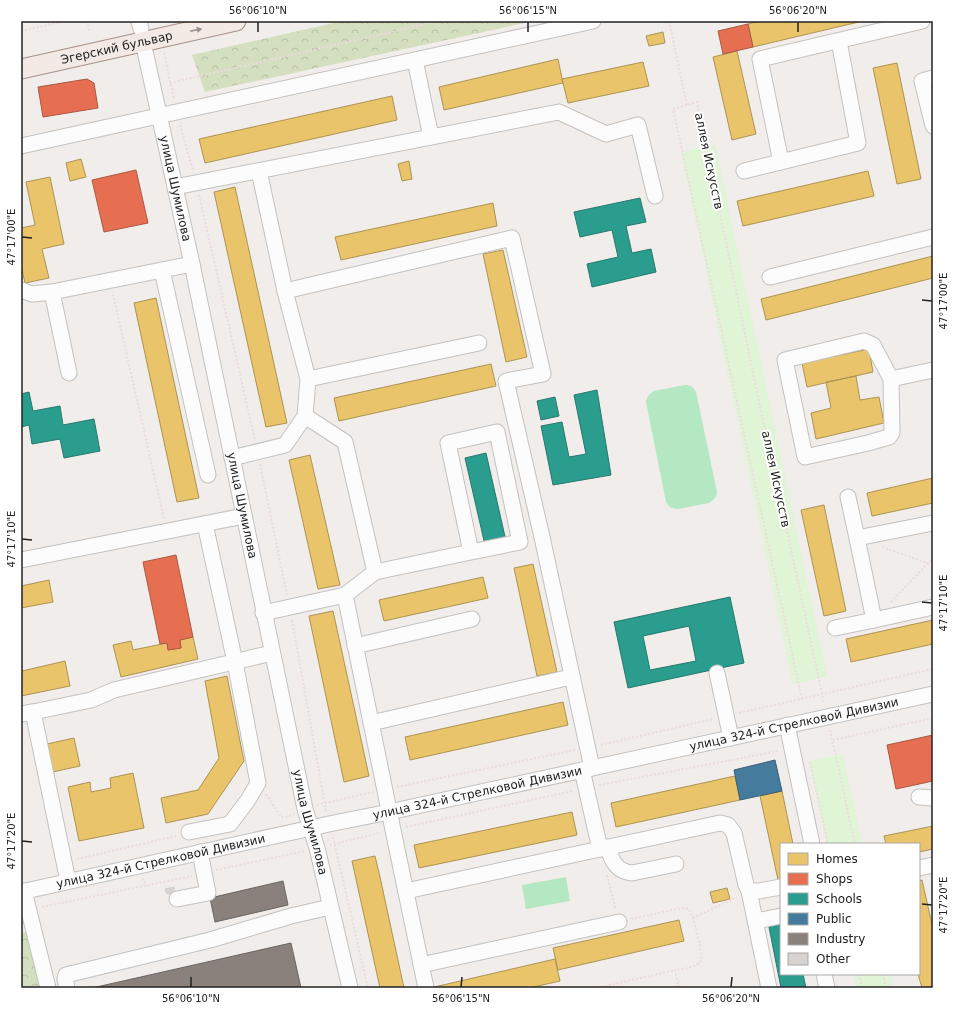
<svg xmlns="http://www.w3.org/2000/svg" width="954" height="1009" font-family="'DejaVu Sans',sans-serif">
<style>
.forest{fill:url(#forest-crowns)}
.park{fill:#e0f5d6}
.pitch{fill:#b4e8c2}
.homes{fill:#e9c46a;stroke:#ad9354}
.shops{fill:#e76f51;stroke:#ac5843}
.schools{fill:#2a9d8f;stroke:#28786e;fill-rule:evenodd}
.public{fill:#457b9d;stroke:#3a6078}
.industry{fill:#8a817c;stroke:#6b6461}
.building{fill:#d7d3d1;stroke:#d3cecb}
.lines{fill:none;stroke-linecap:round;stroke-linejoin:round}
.minor-casing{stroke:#c3c2c1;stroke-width:17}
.major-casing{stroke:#a79286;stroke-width:21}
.path{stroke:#eddade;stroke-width:2;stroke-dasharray:2 2;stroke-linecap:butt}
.minor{stroke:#fdfcfc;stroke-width:15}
.major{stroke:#f3eae6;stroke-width:19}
.oneway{fill:#95908e}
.ticks{fill:none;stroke:#222;stroke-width:1.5}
.labels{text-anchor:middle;stroke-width:4;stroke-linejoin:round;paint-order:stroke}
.street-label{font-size:12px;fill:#222;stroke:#fff}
.neatline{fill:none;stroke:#222;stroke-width:1.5}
.ticks-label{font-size:10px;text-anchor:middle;fill:#222}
</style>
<defs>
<pattern id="forest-crowns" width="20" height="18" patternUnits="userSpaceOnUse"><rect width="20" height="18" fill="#d4dfbf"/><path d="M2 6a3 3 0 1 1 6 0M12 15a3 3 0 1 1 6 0" fill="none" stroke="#b6bfa4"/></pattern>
</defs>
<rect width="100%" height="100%" fill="#f0edea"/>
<path class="forest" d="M342,21H534L205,92L192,55Z
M26,932L40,988H21V933Z"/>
<path class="park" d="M715,144L827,676L793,684L681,152Z
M843,754L862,844H827L809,761Z
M854,974H890L893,988H857Z"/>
<path class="pitch" d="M685,385C691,385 693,387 696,392L717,492C716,497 714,500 709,503L678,509C672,509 669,507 666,502L646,402C647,397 649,394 654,391Z
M566,877L570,901L526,909L522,885Z"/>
<path class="homes" d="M759,21H863L753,47L748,24Z
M663,32L665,43L649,46L646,36Z
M737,51L756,134L732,140L713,57Z
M558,59L563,83L444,110L439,87Z
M643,62L649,86L568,103L562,79Z
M897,63L921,179L897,184L873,68Z
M392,96L397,120L205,163L199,139Z
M81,159L86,177L70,181L66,163Z
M409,161L412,179L402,181L398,164Z
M868,171L874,196L743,226L737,201Z
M50,177L64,244L42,249L49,278L25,283L21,266V228L35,225L26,182Z
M235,187L287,423L266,427L214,192Z
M493,203L497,226L341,260L335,237Z
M503,250L527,357L506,362L483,254Z
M933,256V278L766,320L761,299Z
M156,298L199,498L177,502L134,303Z
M869,349L873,372L807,387L802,363Z
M491,364L496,386L339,421L334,398Z
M856,376L860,400L879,397L884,423L816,439L811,413L831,408L826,382Z
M310,455L340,585L318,589L289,460Z
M933,478V503L872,516L867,493Z
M824,505L846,611L824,616L801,510Z
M533,564L557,672L537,676L514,568Z
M483,577L488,598L384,621L379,600Z
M49,580L53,602L21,608V586Z
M333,611L369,776L344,782L309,616Z
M933,620V644L851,662L846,639Z
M193,637L198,659L121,677L113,645L131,641L133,650L167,643L168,650L181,648L180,640Z
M65,661L70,686L21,696V666L22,671Z
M227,676L244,761L208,814L166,823L161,798L198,790L219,758L205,681Z
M563,702L568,725L410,760L405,737Z
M74,738L80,766L53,772L47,744Z
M133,773L144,828L79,841L68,787L90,782L91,792L111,788L110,778Z
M735,776L740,800L616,827L611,803Z
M782,791L793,844H781V879L778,880L760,796Z
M572,812L577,835L419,868L414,845Z
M933,826V849L919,852V844H886L884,836Z
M375,856L380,877L404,988H380L352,861Z
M922,880L933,929V988H922L918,974L919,881Z
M727,888L730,899L713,903L710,892Z
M679,920L684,941L558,970L553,948Z
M555,959L560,981L529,988H430Z"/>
<path class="shops" d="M748,24L753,47L723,54L718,31Z
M87,79L94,83L98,108L43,117L38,87Z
M136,170L148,223L104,232L92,180Z
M176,555L193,637L180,640L181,648L168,650L167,643L160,644L143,562Z
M933,735V781L896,789L887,745Z"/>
<path class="schools" d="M640,198L646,222L626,226L632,253L651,249L656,272L592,287L587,264L618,257L612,230L580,237L574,212Z
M597,390L611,475L553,485L541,426L562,422L569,457L586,454L574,395Z
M29,392L33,411L60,406L63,425L94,419L100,451L64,458L60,439L32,444L29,425L21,427V394Z
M555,397L559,416L541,420L537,401Z
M486,453L506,541L485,545L465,458Z
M730,597L744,663L628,688L614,622ZM689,626L696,661L650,670L643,636Z
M781,924V974H803L806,988H781L769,927Z"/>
<path class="public" d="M775,760L782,791L740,800L734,770Z"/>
<path class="industry" d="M283,881L288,905L215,922L210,898Z
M291,943L301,988H92Z"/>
<path class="building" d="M174,887L175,893L167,894L165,889Z"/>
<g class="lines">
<g class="minor-casing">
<g id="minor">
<path d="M139,21L141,29"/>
<path id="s1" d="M143,42L192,264L305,809L317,848L350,988"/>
<path d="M415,60L431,137"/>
<path d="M933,78L922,81L933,126"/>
<path d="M21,146L593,21"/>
<path d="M781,162L760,59L922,21"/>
<path d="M744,171L858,143L839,41"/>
<path d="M175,187L559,112L606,134L638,125L655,196"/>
<path d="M192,264L162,270L208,475"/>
<path d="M770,277L933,237"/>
<path d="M21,290L32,294L52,292L162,270"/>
<path d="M285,291L512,238L543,374L506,381L542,537L592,768"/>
<path d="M52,292L69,373"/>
<path d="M864,341L873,345L891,379L892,433L889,437L868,443L805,457L785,360Z"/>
<path d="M308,379L479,343"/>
<path d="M891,379L933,370"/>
<path d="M232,458L285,445L305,416L308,379L285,291L259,171"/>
<path d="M848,497L857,538"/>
<path d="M933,523L857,538L874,620L933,607"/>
<path d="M21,560L244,516"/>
<path d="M375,572L471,552L448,443L497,432L520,542L471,552"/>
<path d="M345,595L393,830L426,988"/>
<path d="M263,613L345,595L375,572L345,442L305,416"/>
<path d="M835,628L874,620"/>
<path d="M355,646L472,619"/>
<path d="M717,673L731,738"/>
<path d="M33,712L91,700L114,690L272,653"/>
<path d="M21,714L33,712L68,881"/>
<path d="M371,723L571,677"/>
<path d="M787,725L812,844"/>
<path d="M582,770L600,849"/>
<path d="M919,797L933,798"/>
<path d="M189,832L230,824L248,800L258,783L235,662L205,524"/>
<path d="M607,847C612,861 617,872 632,873L676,864"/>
<path d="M919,868L933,865"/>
<path d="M24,891L48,988"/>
<path d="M406,891L720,823L728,825L734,833L746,885L749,891L769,988"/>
<path d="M749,891H759L781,887"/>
<path id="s2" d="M21,892L329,824L389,812L933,694"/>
<path d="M177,899L208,893L200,852"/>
<path d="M756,921L781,916"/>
<path d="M421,965L619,922"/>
<path d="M824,974L827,988"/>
<path d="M67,988L65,979L66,975L210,940L291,916L330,907"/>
</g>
</g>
<g class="major-casing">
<g id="major">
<path id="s3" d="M21,69L236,21"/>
</g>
</g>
<path class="path" d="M87,21L90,33
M669,21L687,105
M21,31L65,21
M164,53L174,99
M170,83L438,21
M180,125L193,171
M199,195L255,440
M113,294L164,519
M260,464L287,595
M882,547L933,565
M891,602L933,558
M292,620L326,811
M802,699L673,109L697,102L757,392L824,703
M739,713L933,669
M830,730L855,844
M833,740L933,718
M601,745L713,719
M810,762L828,844
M599,785L779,751
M397,787L575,750
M266,794L281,817H287L294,814
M317,805L373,792
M406,827L573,791
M333,837L368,988
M330,845L380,833
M77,859L176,836
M216,870L305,851
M607,875L616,910
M142,878L147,886
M42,907L192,876
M693,918L737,897
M631,919L682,908C685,908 688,908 690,911C694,917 703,954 701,960C698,968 682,969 675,970
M859,974L862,988
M883,974L886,988
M597,988L675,970L679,988"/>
<use href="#minor" class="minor"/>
<use href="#major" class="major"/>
</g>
<defs><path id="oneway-solid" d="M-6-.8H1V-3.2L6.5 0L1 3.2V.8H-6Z"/></defs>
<use class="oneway" href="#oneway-solid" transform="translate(196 30) rotate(-12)"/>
<path class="ticks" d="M258,32V22M528,32V22M798,32V22M22,237L32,238M922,300L932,301M22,539L32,540M922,602L932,603M22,841L32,842M922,904L932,905M191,987V977M461,987L462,977M731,987L732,977"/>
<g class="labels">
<g class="street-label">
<text dy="4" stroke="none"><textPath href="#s3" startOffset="98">Эгерский бульвар</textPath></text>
<text transform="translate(709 161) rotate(78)" y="4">аллея Искусств</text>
<text dy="4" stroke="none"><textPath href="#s1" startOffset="150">улица Шумилова</textPath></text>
<text transform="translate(776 479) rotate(78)" y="4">аллея Искусств</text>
<text dy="4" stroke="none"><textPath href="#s1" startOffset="474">улица Шумилова</textPath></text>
<text dy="4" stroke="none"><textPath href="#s2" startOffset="791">улица 324-й Стрелковой Дивизии</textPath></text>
<text dy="4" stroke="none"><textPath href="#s2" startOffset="467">улица 324-й Стрелковой Дивизии</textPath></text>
<text dy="4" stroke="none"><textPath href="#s1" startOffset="798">улица Шумилова</textPath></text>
<text dy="4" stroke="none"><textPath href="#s2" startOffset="143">улица 324-й Стрелковой Дивизии</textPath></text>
</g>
</g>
<rect width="954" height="1009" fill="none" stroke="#ffffff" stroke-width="44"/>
<rect x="780" y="843" width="140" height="132" fill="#ffffff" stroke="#a7a7a7"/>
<rect x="788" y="853" width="20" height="12" fill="#e9c46a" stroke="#a7a7a7"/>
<text x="816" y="863" font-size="12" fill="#222222">Homes</text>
<rect x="788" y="873" width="20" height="12" fill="#e76f51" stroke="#a7a7a7"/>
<text x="816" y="883" font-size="12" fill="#222222">Shops</text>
<rect x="788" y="893" width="20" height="12" fill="#2a9d8f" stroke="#a7a7a7"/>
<text x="816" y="903" font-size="12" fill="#222222">Schools</text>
<rect x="788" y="913" width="20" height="12" fill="#457b9d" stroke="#a7a7a7"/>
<text x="816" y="923" font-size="12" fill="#222222">Public</text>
<rect x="788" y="933" width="20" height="12" fill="#8a817c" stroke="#a7a7a7"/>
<text x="816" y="943" font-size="12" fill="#222222">Industry</text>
<rect x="788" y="953" width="20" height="12" fill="#d7d3d1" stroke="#a7a7a7"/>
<text x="816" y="963" font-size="12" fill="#222222">Other</text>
<rect x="22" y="22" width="910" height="965" class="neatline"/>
<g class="ticks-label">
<text x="258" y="14">56°06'10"N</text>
<text x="528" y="14">56°06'15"N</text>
<text x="798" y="14">56°06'20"N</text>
<text transform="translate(11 237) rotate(-90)" y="4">47°17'00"E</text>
<text transform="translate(943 301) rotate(-90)" y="4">47°17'00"E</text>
<text transform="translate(11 539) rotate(-90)" y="4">47°17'10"E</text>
<text transform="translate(943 603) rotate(-90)" y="4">47°17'10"E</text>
<text transform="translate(11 841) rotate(-90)" y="4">47°17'20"E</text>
<text transform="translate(943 905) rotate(-90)" y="4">47°17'20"E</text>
<text x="191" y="1002">56°06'10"N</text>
<text x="461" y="1002">56°06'15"N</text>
<text x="731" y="1002">56°06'20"N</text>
</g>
</svg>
